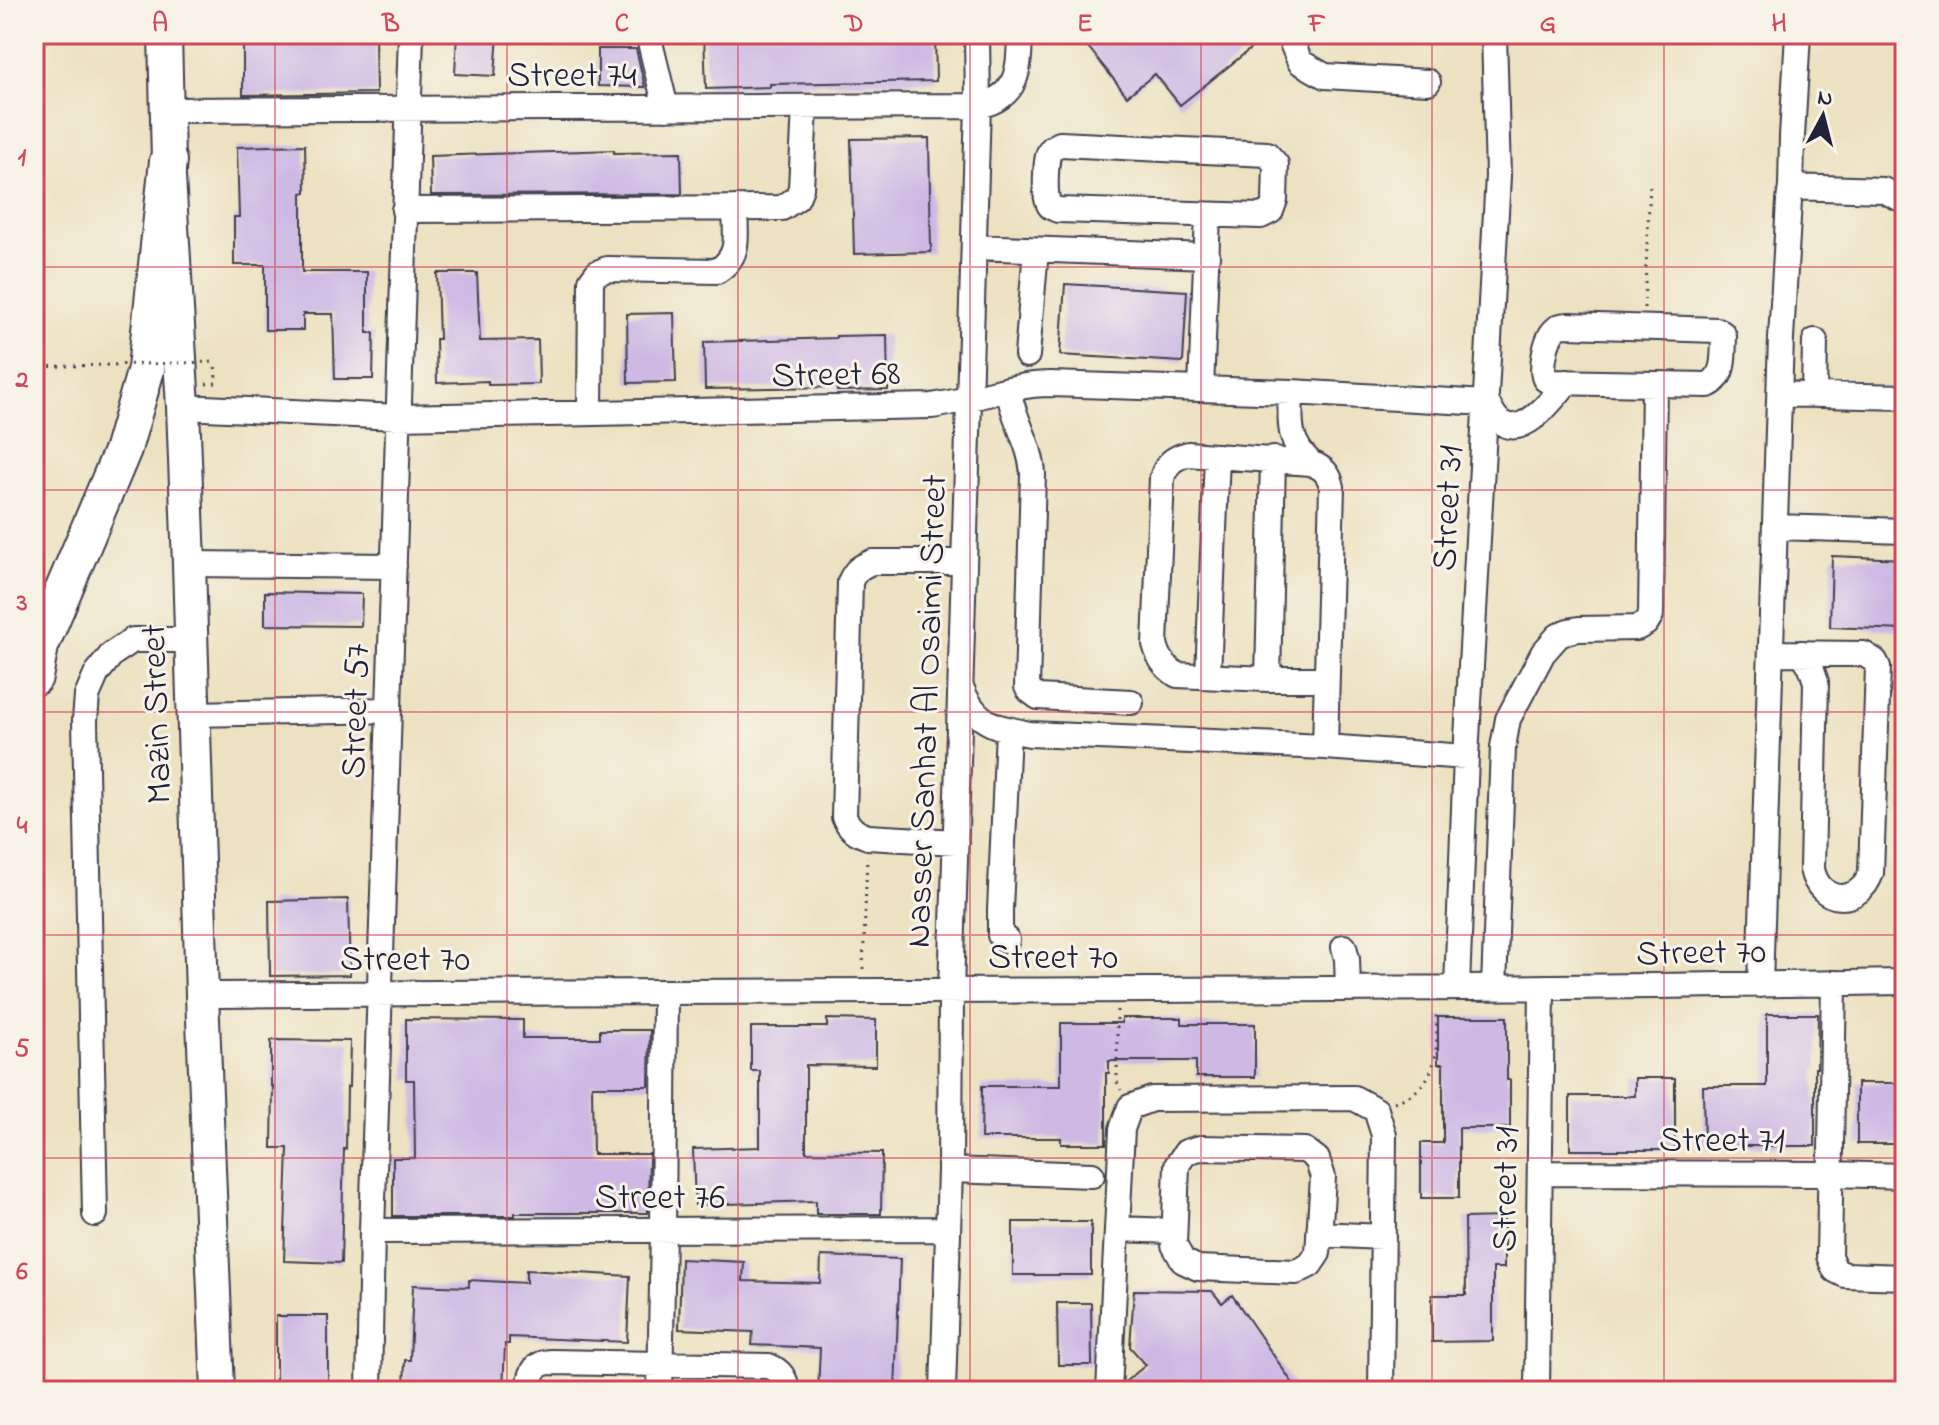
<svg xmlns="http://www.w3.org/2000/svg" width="1939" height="1425" font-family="'Indie Flower',sans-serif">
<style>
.building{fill:#ceb9e4}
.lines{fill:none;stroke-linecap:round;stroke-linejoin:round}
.minor-casing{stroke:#403f4f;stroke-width:28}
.major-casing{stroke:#403f4f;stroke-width:36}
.highway-casing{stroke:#403f4f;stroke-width:40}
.path{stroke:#403f4f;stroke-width:3;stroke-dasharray:2 6;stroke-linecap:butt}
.minor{stroke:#fff;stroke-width:24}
.major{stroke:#fff;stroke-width:32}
.highway{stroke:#fff;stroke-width:36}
.path-bridge{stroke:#403f4f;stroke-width:3;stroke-dasharray:2 6;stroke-linecap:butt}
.grid{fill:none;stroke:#d1495b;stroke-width:2;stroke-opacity:0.55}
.labels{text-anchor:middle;stroke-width:6;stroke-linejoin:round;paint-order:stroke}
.street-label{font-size:36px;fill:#22223b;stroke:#f7f3e8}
.neatline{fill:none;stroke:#d1495b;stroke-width:3}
.grid-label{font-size:26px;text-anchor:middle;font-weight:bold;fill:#d1495b}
</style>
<rect width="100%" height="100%" fill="#f7f3e8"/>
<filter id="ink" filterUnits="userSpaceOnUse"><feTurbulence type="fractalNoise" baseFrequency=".0125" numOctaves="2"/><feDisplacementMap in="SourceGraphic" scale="16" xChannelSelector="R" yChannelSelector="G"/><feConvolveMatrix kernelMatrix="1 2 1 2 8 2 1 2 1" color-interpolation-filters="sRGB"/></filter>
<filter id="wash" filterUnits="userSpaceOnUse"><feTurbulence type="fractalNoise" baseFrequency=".006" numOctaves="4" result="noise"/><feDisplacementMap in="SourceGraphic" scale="32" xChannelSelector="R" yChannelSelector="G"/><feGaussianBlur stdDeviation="1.8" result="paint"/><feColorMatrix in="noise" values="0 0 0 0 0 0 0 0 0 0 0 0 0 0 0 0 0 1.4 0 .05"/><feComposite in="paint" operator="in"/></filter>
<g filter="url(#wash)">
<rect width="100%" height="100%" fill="#ece1c0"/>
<g id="blocks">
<path class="building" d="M243,34H375L376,93L243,95Z
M457,34H498L495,76L455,74Z
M704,34H837V36L935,34L936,81L770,84V87L706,89Z
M1078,34H1269L1180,105L1155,74L1127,96Z
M598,49H636L645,87L598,86Z
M929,138L931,252L854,254L851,139Z
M305,145L306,192L302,193V272H367V333H374L373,379H335L333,314H303V330H265V265H234V217H239L237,147Z
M614,150V153L681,152L682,194L431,195L430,156Z
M437,273H477L480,341L538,340L539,384L488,385V381L437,383L436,339H439Z
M1065,284L1187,291L1183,362L1060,355Z
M674,313L676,382L628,383L627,314Z
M887,335L888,390L837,391V387L705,389L704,342L836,338V336Z
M1832,556L1905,559V630L1830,627Z
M265,592L362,594L361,626L265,625Z
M348,899L350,975L270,976L269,901Z
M1767,1014H1818L1817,1068H1815V1146H1704L1703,1086H1767Z
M1438,1017H1507V1080H1510V1128H1459V1198H1421V1143H1443V1064H1438Z
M1122,1018H1182V1024H1255V1077H1196V1061H1109V1073H1106V1144H1061V1138H981L982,1086H1061V1023H1122Z
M406,1019L523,1020V1038H600V1030H650L649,1086H592L593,1154H649L648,1213H515V1216H393V1158H415L414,1080H406Z
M827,1019L876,1020V1066L806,1065V1152L882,1153L881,1214H816V1201L695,1205L693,1149L760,1147V1071H751V1027H827Z
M271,1040L350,1041L349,1087H347L346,1149H344L341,1263L284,1261L288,1148H272L273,1086H271Z
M1635,1078H1675V1150H1570V1096H1635Z
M1857,1083H1904V1144H1857Z
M1504,1217V1268H1493V1341L1432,1342V1295H1466L1465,1218Z
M1013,1222H1091V1275H1013Z
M821,1256L900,1259L895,1391H818L820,1348L752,1345L753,1332L679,1329L681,1259L744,1262L743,1281L820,1283Z
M526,1270L630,1276L627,1342L509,1337V1344H505L503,1391H404L405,1360H410L413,1285L469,1287V1280L526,1283Z
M1134,1290L1212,1291L1222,1303L1232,1295L1298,1391H1131L1125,1382L1146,1365L1130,1347Z
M1057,1303H1091L1092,1365H1058Z
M276,1316H328V1391H276Z"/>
</g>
</g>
<g filter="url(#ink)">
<use href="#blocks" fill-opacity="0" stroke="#403f4f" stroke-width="2"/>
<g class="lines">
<g class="minor-casing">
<path id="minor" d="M648,34L666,108
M1292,34V43L1300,62L1325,76L1428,82
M167,110L978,106C1019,97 1019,70 1020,34
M1060,144L1267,154L1276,164L1275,200L1271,211L1261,216L1058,210C1053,208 1050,208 1048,202C1044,195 1046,159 1049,153C1052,147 1054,147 1060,144Z
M1791,187L1883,190L1905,201
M404,210L782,208L797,198L801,188L805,107
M974,247L1207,256
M1568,325L1717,330L1723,334L1724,337C1723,354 1726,377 1708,385L1550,382L1545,379C1540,369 1546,337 1555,330C1560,325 1561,326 1568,325Z
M1027,355L1036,250
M1008,389C1013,419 1031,444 1033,474L1027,687L1030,691L1038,697L1131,702
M1201,389L1208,215
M1291,392C1290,422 1287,441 1311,463
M1780,394L1905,397
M1814,395L1815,341
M183,407L398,417L931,406C971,401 1010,384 1051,384L1291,392L1487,403C1491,410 1495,419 1502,423C1525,438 1554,397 1567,382
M590,412L591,281L597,273L607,269L717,271C742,255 735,235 735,208
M1776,527L1905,531
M189,564L394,566
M1772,653L1864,654L1875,661L1878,667L1871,873C1859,907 1819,904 1812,869L1816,682L1811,667L1802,653
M1208,676L1217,456
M1268,679L1273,459
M961,687C975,724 995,727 1030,734L1325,747L1466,757
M194,714L389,710
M1325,747L1332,487C1329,473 1323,468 1311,463L1188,454C1173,458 1167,463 1162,478L1155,644C1159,659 1164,666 1177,675L1268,679H1326
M956,842L868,837C856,833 850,829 844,817L850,582C855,570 860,567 872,562H964
M1007,940L1000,935V910L1008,730
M1344,947L1347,959L1348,988
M1834,983L1829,1256L1835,1270L1845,1275L1905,1277
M1760,985L1781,338L1789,201L1791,187L1792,136L1798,34
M1457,987L1466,757L1498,176L1494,34
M1494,987L1503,747L1508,719L1543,653L1558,636L1568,631L1579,629L1637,628L1646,623L1651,615L1654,384
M202,995C770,989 1337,993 1905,982
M1200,1148L1305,1150L1317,1159L1323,1177L1318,1253L1310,1265L1296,1272L1198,1268L1183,1261L1174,1245L1177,1165L1186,1152Z
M950,1170L1092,1175
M1540,1173L1831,1174L1905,1176
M95,1214L85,720L87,696L97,673L112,654L133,640H192
M1117,1229L1174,1231
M372,1231L948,1229
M1319,1234L1383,1237
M369,1391L372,1231L411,34
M529,1391C530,1375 533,1363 551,1362L769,1366C781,1371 786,1378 787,1391
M660,1391L663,1231L665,992
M943,1391L950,1170L951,992L978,106L977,34
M1109,1391L1122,1129L1130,1107L1152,1099L1354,1098L1376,1110L1384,1135L1381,1391
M1537,1391L1542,988"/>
</g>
<g class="major-casing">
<path id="major" d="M165,34L168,161L183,407L189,564L202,995L218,1391"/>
</g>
<g class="highway-casing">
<path id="highway" d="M34,677L40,646L123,449L146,369L168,161"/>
</g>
<path class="path" d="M1644,308L1650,184
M206,384L216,383L215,362
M863,969L867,857
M1117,1010V1082L1121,1090
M1394,1102C1400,1100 1407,1098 1412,1094C1441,1074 1437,1040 1436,1010"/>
<use href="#minor" class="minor"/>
<use href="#major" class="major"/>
<use href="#highway" class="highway"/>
<path class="path-bridge" d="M34,367L215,362"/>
</g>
</g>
<path class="grid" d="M275,34V1391M507,34V1391M738,34V1391M970,34V1391M1201,34V1391M1432,34V1391M1664,34V1391M34,267H1905M34,490H1905M34,712H1905M34,935H1905M34,1158H1905"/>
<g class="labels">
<g class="street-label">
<text x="572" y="86">Street 74</text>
<text transform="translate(836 372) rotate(-1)" y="13">Street 68</text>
<text transform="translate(1445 508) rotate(-87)" y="13">Street 31</text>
<text transform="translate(353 711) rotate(-88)" y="13">Street 57</text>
<text transform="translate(924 711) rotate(-88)" y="13">Nasser Sanhat Al Osaimi Street</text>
<text transform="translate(154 714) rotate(-92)" y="13">Mazin Street</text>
<text transform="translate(1701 950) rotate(-1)" y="13">Street 70</text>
<text x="1053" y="968">Street 70</text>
<text x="405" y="970">Street 70</text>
<text x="1722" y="1151">Street 71</text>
<text transform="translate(1503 1189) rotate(-89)" y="13">Street 31</text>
<text x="660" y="1208">Street 76</text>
</g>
</g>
<rect width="1939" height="1425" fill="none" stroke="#f7f3e8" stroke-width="88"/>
<g transform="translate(1823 116) rotate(7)" stroke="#f7f3e8" stroke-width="6" paint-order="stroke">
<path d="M0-6L14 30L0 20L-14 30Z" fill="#22223b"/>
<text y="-12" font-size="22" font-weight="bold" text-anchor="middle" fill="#22223b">N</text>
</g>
<rect x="44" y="44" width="1851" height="1337" class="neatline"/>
<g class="grid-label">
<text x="160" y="31">A</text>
<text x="391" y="31">B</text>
<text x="622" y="31">C</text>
<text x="854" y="31">D</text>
<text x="1085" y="31">E</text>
<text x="1317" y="31">F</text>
<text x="1548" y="31">G</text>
<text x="1779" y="31">H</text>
<text x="22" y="165">1</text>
<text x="22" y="387">2</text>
<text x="22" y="610">3</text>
<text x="22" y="833">4</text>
<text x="22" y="1056">5</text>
<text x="22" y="1279">6</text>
</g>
</svg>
